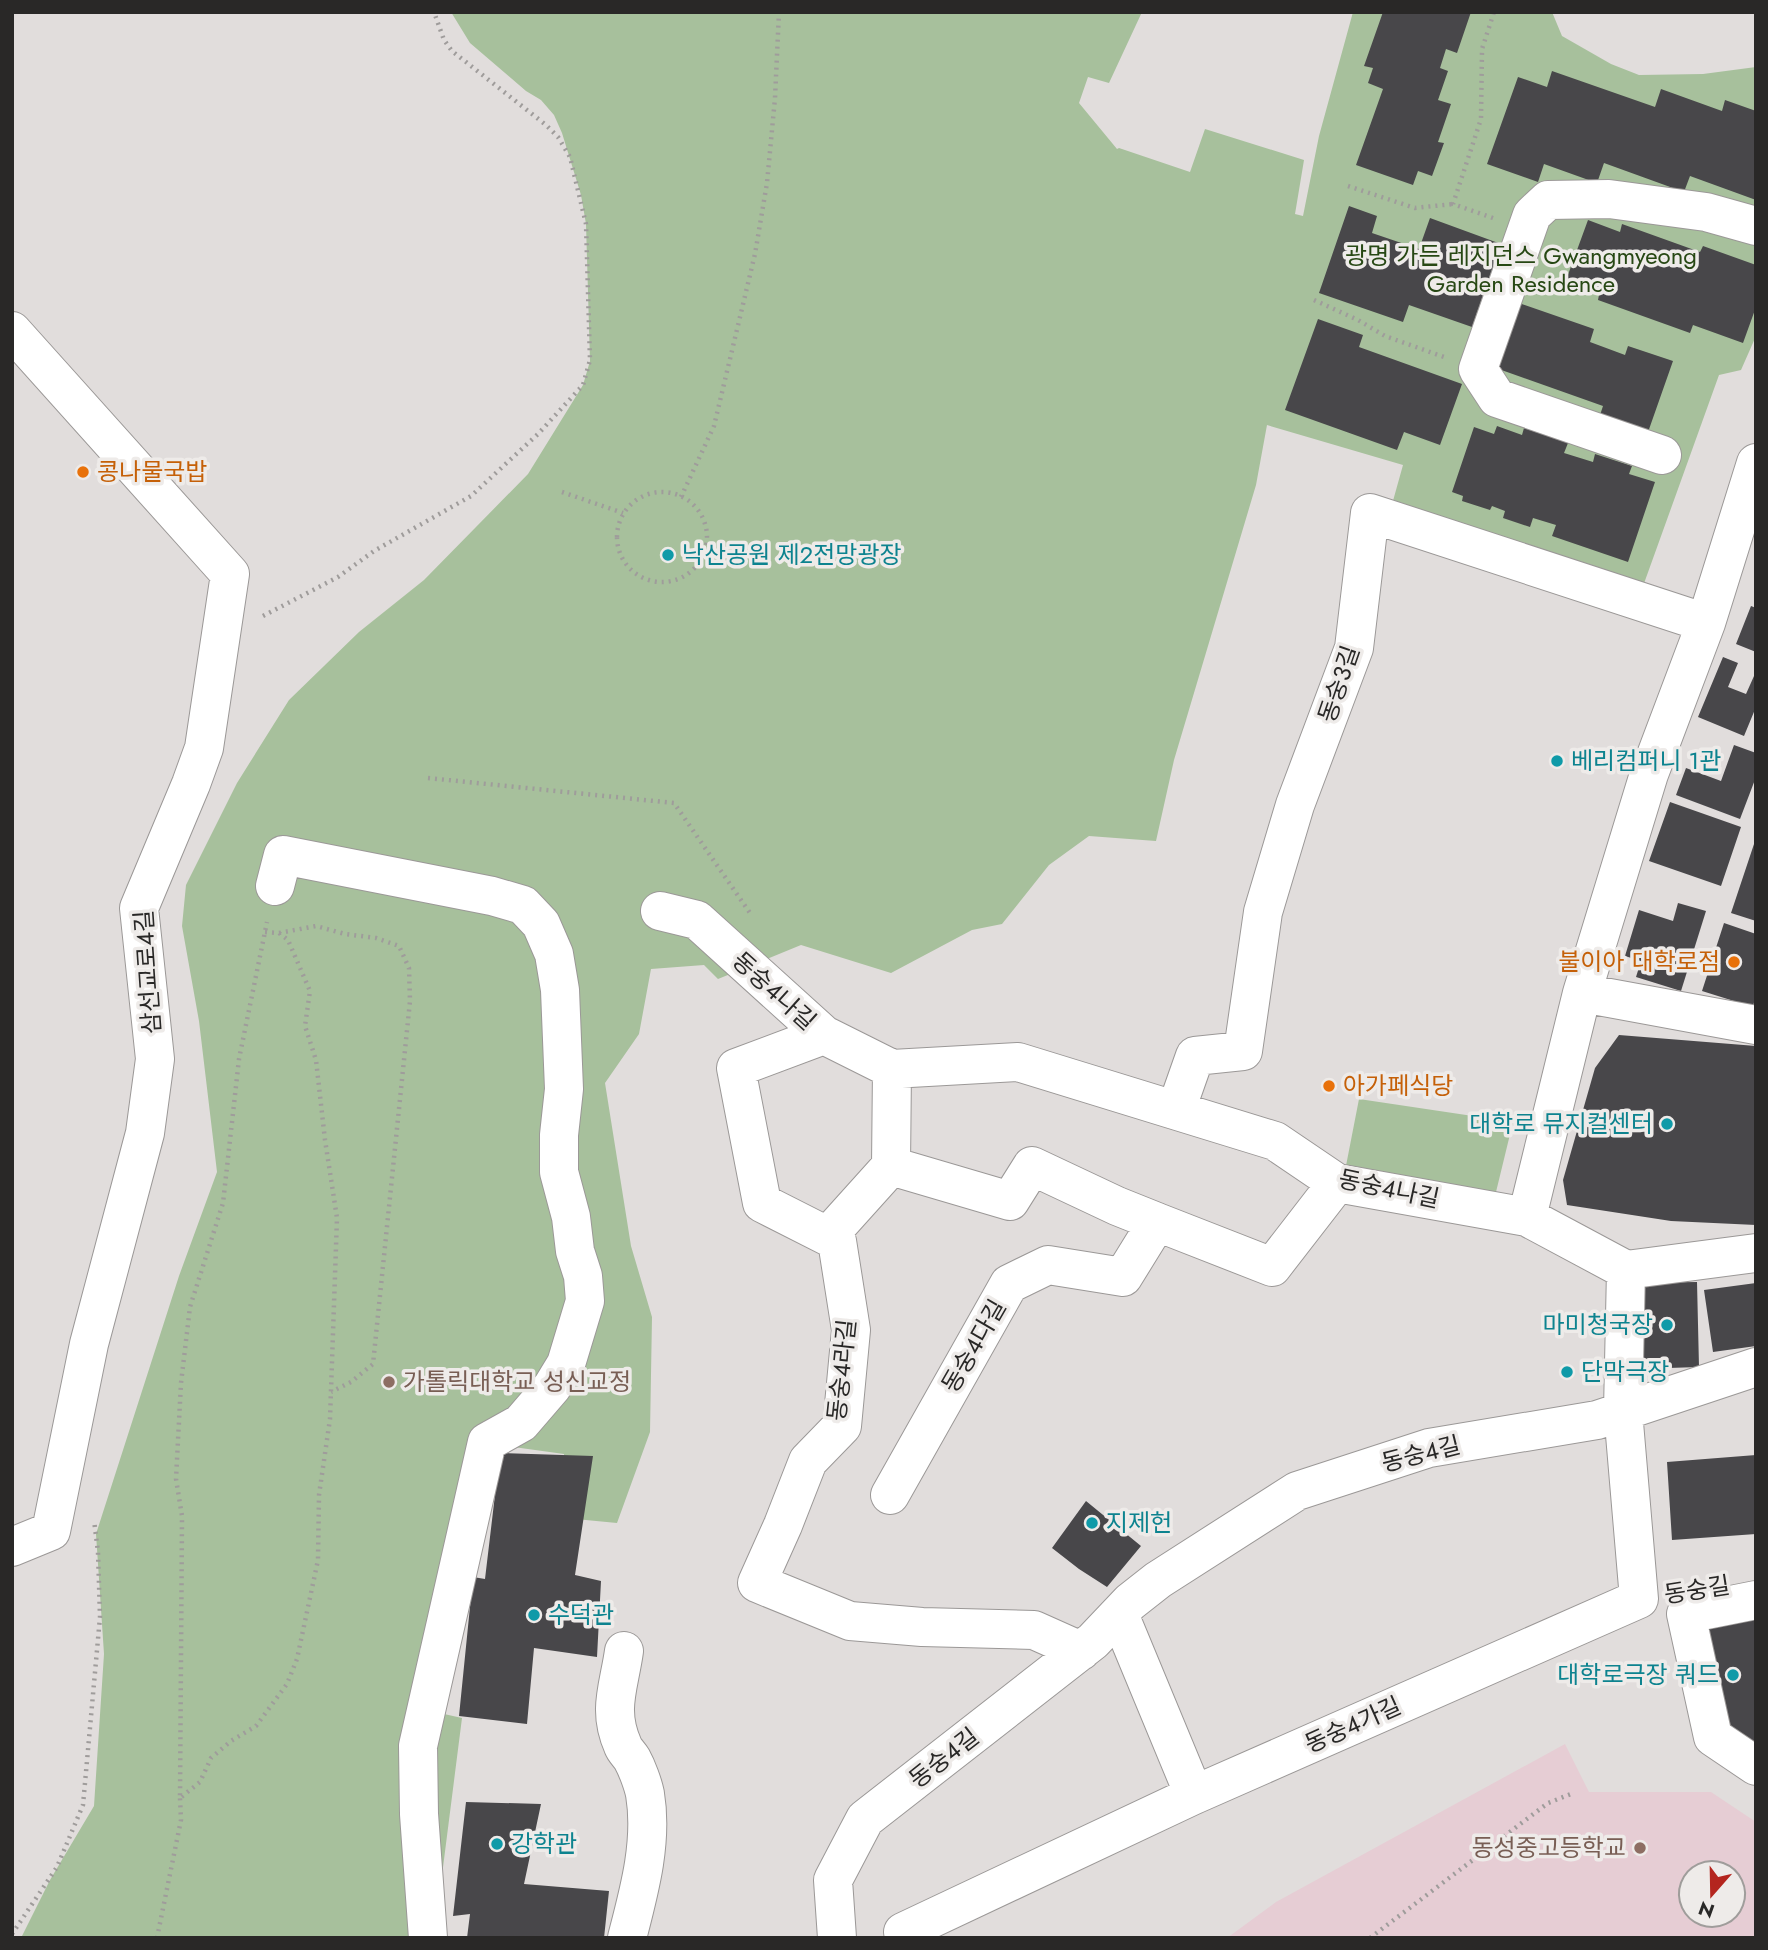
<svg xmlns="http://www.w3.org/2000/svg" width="1768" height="1950" font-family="Jost,'Noto Sans KR',sans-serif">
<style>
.education{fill:#e6cdd4;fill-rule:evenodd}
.green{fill:#a7c09c}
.building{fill:#48474a}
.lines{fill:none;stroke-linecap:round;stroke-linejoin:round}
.minor-casing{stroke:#9b9897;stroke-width:40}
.path{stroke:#9f9c9b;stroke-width:4.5;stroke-dasharray:2 5;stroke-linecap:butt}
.minor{stroke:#fff;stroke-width:38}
.food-dot{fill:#e8710a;stroke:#eeebe9;stroke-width:2.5}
.culture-dot{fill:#0f9aa8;stroke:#eeebe9;stroke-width:2.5}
.education-dot{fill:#8d6e63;stroke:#eeebe9;stroke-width:2.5}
.labels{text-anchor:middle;stroke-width:7;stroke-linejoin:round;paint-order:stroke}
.park-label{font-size:24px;fill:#274814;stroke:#eeebe9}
.food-label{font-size:24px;fill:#c56008;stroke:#eeebe9;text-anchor:start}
.culture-label{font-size:24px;fill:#0d838f;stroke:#eeebe9;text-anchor:start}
.street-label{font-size:24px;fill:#292827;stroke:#eeebe9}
.education-label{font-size:24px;fill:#785e54;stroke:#eeebe9;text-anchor:start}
</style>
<rect width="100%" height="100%" fill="#e1dddc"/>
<path class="education" d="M1565,1744L1589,1792H1711L1756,1822V1938H1227L1276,1902ZM1691,1873H1733V1915H1691Z"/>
<path class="green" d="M451,12H1142L1109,83L1088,77L1079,103L1117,149L1119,148L1190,172L1205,129L1304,160L1295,214L1303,216L1319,136L1353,12H1552L1562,36L1611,64L1639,75L1703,74L1756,67V336L1741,370L1719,375L1642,589L1391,508L1403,465L1267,425L1256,485L1174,760L1156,841L1089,836L1049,865L1002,924L972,930L891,973L801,945L718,979L704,965L651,969L639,1034L605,1083L631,1246L652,1317L650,1432L617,1523L565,1518L564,1454L484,1443L435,1712L462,1718L434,1938H21L50,1880L94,1806L104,1654L96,1534L179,1276L217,1172L199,1021L182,926L186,885L237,783L289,700L359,632L424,580L528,474L583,385L590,361L586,224L581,195L562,133L554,115L541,100L526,91L470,43Z
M1359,1099L1513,1122L1496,1192L1344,1176Z"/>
<path class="building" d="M1383,12H1471L1457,53L1446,49L1440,68L1448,71L1438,100L1451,104L1438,142L1444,143L1432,176L1418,171L1413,185L1356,165L1383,89L1368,83L1373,68L1364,66Z
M1552,71L1655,107L1661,89L1722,111L1725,100L1756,111V200L1690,176L1684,192L1604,163L1597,183L1544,164L1538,182L1487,164L1518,77L1547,87Z
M1349,206L1377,216L1372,233L1419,249L1430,218L1501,244L1472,327L1409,305L1403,322L1319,293Z
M1588,220L1620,232L1622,224L1700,252L1703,246L1756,265V307L1743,343L1693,325L1690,333L1598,300L1599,295L1565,283Z
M1516,302L1594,329L1590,342L1625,355L1628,346L1673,361L1647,435L1599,418L1603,406L1493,367Z
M1318,319L1363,335L1359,347L1462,384L1440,445L1404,432L1397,450L1285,410Z
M1497,426L1522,435L1524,428L1568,443L1564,453L1593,462L1595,454L1632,466L1629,474L1655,482L1628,562L1552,536L1556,525L1533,518L1530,527L1503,518L1505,511L1492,506L1490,510L1462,501L1463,496L1452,492L1474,427L1494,434Z
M1751,606L1756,608V652L1736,644Z
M1723,657L1738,663L1728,687L1746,694L1754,676H1756V707L1744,736L1698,717Z
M1734,745L1756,753V777L1740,819L1676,795L1686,768L1721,781Z
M1670,802L1741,827L1721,886L1649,861Z
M1755,841H1756V921L1731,913Z
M1678,903L1706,911L1681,991L1636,977L1641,961L1625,956L1639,910L1673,921Z
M1724,923L1756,934V993L1753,1007L1702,991Z
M1619,1035L1756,1046V1225L1671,1221L1567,1205L1563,1180L1595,1068Z
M1697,1282L1699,1367L1637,1369L1634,1283Z
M1756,1283V1346L1713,1352L1704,1290Z
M500,1453L593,1456L575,1575L601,1581L597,1657L534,1648L527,1724L459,1716L473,1577L485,1579Z
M1756,1455V1534L1672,1540L1667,1462Z
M1086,1501L1141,1546L1107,1587L1079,1569L1052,1548Z
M1756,1616V1751L1718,1722L1703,1627Z
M466,1802L541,1804L524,1884L609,1891L604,1938H467L470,1914L453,1916Z"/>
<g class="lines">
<g class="minor-casing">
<path id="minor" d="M12,331L230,574L204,748L191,784L139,908L155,1059L145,1133L89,1344L51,1531L12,1547
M1662,455L1497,398L1478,369L1532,215L1548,200L1609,199L1706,212L1756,226
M275,886L283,855L492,896L523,905L541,924L554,954L560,990L564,1089L559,1135V1172L571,1217L575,1251L583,1276L585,1301L566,1364L552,1387L521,1423L487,1442L418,1746L419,1814L428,1938
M660,911L697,920L824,1035L892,1069L1018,1062L1275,1141L1337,1183L1527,1217L1626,1270L1623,1411L1639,1599L1194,1795L903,1932L906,1938
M1582,993L1649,774L1706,623L1756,463
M824,1035L736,1068L762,1203L837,1241L851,1330L842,1426L808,1461L783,1525L757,1583L850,1621L922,1627L1034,1630L1081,1651
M1176,1110L1195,1056L1243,1051L1263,912L1295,805L1354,648L1370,513L1706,623
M891,1166L1010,1201L1032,1166L1117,1206L1157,1222
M1527,1217L1582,993L1756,1025
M828,1236L891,1166L892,1069
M1626,1270L1756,1253
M890,1495L1009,1284L1048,1265L1123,1277L1157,1222L1272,1267L1337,1183
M1756,1600L1686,1614L1713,1737L1756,1766
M1119,1614L1194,1795
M624,1651C619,1687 607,1710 623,1746C625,1751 629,1754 632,1759C637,1768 643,1784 645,1794C653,1842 639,1892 627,1938
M837,1938L833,1880L865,1819L1093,1641L1130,1602L1158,1580L1297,1491L1429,1448L1597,1420L1756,1367"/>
</g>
<path class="path" d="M1348,186L1415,208L1453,204
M1493,218L1453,204L1481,119L1482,49L1494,12
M1314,300L1358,320L1385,336L1444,357
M562,492L623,513
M617 537a45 45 0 1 1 90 0a45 45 0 1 1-90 0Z
M681,497L714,426L755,254L767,183L775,98L779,12
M263,616L338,577L374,551L471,496L538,434L583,385L590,360L586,224L570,157L558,137L546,125L452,51L444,40L434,12
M428,778L674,803L750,913
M265,932L279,933L288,940L310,991L305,1026L316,1060L325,1140L337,1218L330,1419L319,1495L318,1560L297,1659L287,1684L256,1726L231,1741L211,1758L200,1782L180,1798L182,1516L176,1479L181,1383L190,1307L223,1203L239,1059L267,922
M279,933L316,926L345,934L376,938L399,946L409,968L410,1001L373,1364L351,1382L331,1392
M12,1934L57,1867L83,1805L100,1617L98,1552L94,1520
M157,1938L181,1820L180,1798
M1370,1938L1548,1803L1571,1794"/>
<use href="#minor" class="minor"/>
</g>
<g class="food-dot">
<circle cx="83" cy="472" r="7"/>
<circle cx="1734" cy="962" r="7"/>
<circle cx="1329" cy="1086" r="7"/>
</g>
<g class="culture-dot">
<circle cx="668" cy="555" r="7"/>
<circle cx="1557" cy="761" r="7"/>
<circle cx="1667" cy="1124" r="7"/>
<circle cx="1667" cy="1325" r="7"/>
<circle cx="1567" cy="1372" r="7"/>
<circle cx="1092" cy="1523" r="7"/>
<circle cx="534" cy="1615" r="7"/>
<circle cx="1733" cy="1675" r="7"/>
<circle cx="497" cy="1844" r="7"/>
</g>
<g class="education-dot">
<circle cx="389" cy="1382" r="7"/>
<circle cx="1640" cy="1848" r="7"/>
</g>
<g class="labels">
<g class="park-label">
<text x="1521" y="264">광명 가든 레지던스 Gwangmyeong<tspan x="1521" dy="28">Garden Residence</tspan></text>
</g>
<g class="food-label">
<text x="97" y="480">콩나물국밥</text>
<text x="1720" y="970" text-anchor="end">불이아 대학로점</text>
<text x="1343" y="1094">아가페식당</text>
</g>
<g class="culture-label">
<text x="682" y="563">낙산공원 제2전망광장</text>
<text x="1571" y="769">베리컴퍼니 1관</text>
<text x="1653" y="1132" text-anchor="end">대학로 뮤지컬센터</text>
<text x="1653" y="1333" text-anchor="end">마미청국장</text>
<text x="1581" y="1380">단막극장</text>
<text x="1106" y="1531">지제헌</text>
<text x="548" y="1623">수덕관</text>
<text x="1719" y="1683" text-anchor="end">대학로극장 쿼드</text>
<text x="511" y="1852">강학관</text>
</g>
<g class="street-label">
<text transform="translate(1339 684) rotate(-71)" y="8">동숭3길</text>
<text transform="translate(148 972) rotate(-94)" y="8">삼선교로4길</text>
<text transform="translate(774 991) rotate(42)" y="8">동숭4나길</text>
<text transform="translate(1389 1189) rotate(12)" y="8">동숭4나길</text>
<text transform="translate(974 1346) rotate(-60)" y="8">동숭4다길</text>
<text transform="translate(842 1370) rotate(-84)" y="8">동숭4라길</text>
<text transform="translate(1421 1454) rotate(-14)" y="8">동숭4길</text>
<text transform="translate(1697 1590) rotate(-9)" y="8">동숭길</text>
<text transform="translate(1353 1725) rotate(-24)" y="8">동숭4가길</text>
<text transform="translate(944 1758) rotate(-38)" y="8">동숭4길</text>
</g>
<g class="education-label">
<text x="403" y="1390">가톨릭대학교 성신교정</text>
<text x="1626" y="1856" text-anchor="end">동성중고등학교</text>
</g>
</g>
<rect width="1768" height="1950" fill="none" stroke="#292827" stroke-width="28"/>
<g transform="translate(1712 1894) rotate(200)"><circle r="33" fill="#eeebe9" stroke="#9f9d9b" stroke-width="2"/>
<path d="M0-5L12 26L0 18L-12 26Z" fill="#b4251e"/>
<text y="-10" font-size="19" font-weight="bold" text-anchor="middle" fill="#292827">N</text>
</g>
</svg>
